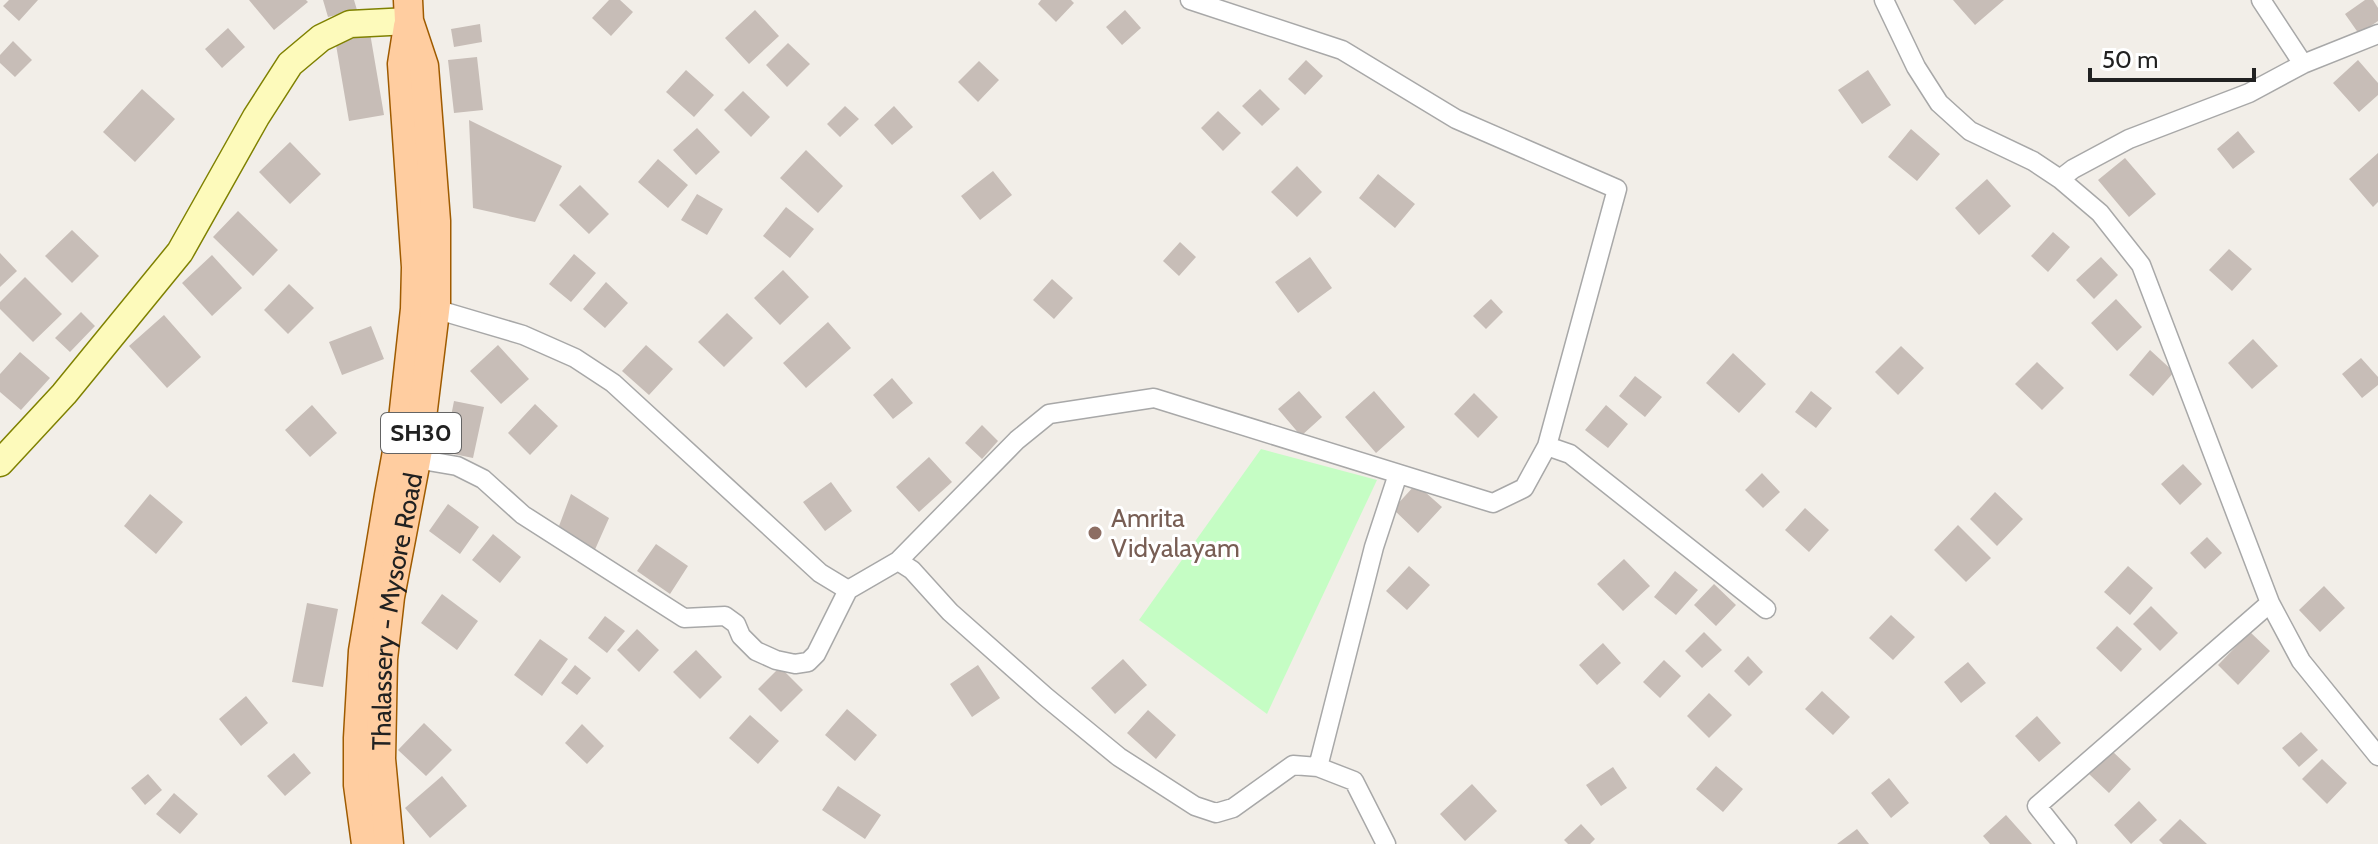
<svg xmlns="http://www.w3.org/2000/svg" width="2378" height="844" font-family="Cabin,sans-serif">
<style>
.park{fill:#c5fdc4}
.building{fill:#c7bdb7}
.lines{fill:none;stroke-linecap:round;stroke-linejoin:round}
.street-casing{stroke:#a8a8a8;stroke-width:21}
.secondary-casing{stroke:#7f8100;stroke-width:29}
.primary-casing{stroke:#9f5b00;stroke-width:31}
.street{stroke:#fff;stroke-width:18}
.secondary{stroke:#fdfabb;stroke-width:26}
.primary{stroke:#ffcda0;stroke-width:28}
.education-dot{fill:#8d6e63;stroke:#fff;stroke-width:3}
.labels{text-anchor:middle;stroke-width:6;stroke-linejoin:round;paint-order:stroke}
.shield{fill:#fff;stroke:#646464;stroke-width:2}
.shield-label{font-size:24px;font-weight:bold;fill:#212121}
.education-label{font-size:26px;fill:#785e54;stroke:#fff;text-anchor:start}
.street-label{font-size:26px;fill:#212121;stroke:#fff}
</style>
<rect width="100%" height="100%" fill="#f2eee8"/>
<path class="park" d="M1261,449L1377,480L1267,714L1139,620Z"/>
<path class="building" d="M9,0H38L19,21L3,6Z
M249,0H306L308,2L274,30Z
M323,0H354L357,10L328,17Z
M609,0H620L633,12L611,36L592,18Z
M1041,0H1071L1074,3L1056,22L1038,4Z
M1953,0H2004L1975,25Z
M2365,0H2373L2378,8V21L2359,34L2345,14Z
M755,10L779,36L749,64L725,38Z
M1125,10L1141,28L1122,45L1106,27Z
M480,24L482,42L454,47L451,29Z
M228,28L245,47L222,68L205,49Z
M370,33L384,115L349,121L335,39Z
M13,41L32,60L15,77L0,63V55Z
M788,43L810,64L787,87L766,65Z
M477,57L483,110L454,113L448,60Z
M1306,60L1323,76L1305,95L1288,79Z
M2358,60L2378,83V95L2359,112L2333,83Z
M979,61L999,80L978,102L958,82Z
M686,70L714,95L694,117L666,92Z
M1868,70L1891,105L1862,124L1838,90Z
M142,89L175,119L135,162L103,132Z
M1260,89L1280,109L1262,126L1242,106Z
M743,91L770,117L751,137L724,110Z
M845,106L859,119L840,137L827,124Z
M894,106L913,127L892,145L874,125Z
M1218,111L1241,133L1223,151L1201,128Z
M469,120L562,166L535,222L473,208Z
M697,128L720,152L696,175L673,150Z
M1911,129L1940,154L1917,181L1888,157Z
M2238,131L2255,152L2233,169L2217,149Z
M290,142L321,174L290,204L259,172Z
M806,150L843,186L818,213L780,178Z
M2378,153V202L2373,207L2349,179Z
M2125,158L2156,194L2129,217L2098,180Z
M658,159L688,185L668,208L638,182Z
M1297,166L1322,192L1297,217L1271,192Z
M993,171L1012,195L980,220L961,196Z
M1378,174L1415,204L1395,228L1359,198Z
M1987,179L2011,206L1979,235L1955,208Z
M580,185L609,214L589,234L559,205Z
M697,194L723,209L707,235L681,220Z
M786,207L814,229L790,258L763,236Z
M238,211L278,250L253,276L213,237Z
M72,230L99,256L72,283L45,256Z
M2053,232L2070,247L2048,272L2031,256Z
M1180,242L1196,257L1179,276L1163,261Z
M2229,249L2252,269L2232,291L2209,270Z
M0,253L17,271L0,287Z
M574,254L596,273L571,302L549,284Z
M212,255L242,288L212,316L182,283Z
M1310,257L1332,288L1298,313L1275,282Z
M2101,257L2118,275L2094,299L2076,280Z
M783,270L809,297L780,325L754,298Z
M25,277L62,314L33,342L0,309V302Z
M1052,279L1073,298L1054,319L1033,300Z
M606,282L628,303L605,328L583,309Z
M289,284L314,308L288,334L264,310Z
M1491,299L1503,312L1486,329L1473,316Z
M2116,299L2142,327L2117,351L2091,323Z
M81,312L95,326L70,352L55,338Z
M727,313L753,338L724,367L698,342Z
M164,315L201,357L167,388L129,346Z
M828,322L851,348L806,388L783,363Z
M371,326L384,359L342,375L329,342Z
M2253,339L2278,366L2252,389L2228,363Z
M498,345L529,379L501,404L470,371Z
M646,345L673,369L649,395L622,371Z
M1901,346L1924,368L1898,395L1875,372Z
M2150,350L2174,372L2153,396L2129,375Z
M20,352L50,378L21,410L0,392V374Z
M1733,353L1766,384L1739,413L1706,383Z
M2361,358L2378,377V385L2362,398L2342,374Z
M2037,362L2064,388L2042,410L2015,384Z
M1635,376L1662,397L1645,417L1619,396Z
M892,378L913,403L893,419L873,395Z
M1299,391L1322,417L1301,436L1278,409Z
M1374,391L1405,427L1376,453L1345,417Z
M1811,391L1832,408L1816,428L1795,412Z
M1474,393L1498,417L1478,438L1454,414Z
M454,401L484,407L473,458L444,452Z
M535,404L558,426L530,455L508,433Z
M312,405L337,433L310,457L285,430Z
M1606,405L1628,424L1608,448L1585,430Z
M982,425L998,441L982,459L965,443Z
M929,457L952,482L919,512L896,487Z
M2183,464L2202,484L2180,505L2161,484Z
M1762,473L1780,492L1763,508L1745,490Z
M831,482L852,511L825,531L803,502Z
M1416,484L1442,507L1418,533L1393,509Z
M1995,492L2023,519L1997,546L1970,519Z
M150,494L183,522L156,554L124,526Z
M571,494L609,518L593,554L559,526Z
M448,504L479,527L460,554L429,531Z
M1805,508L1829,530L1809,552L1785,530Z
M1958,525L1991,558L1966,582L1934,550Z
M493,534L521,557L500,583L472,560Z
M2207,537L2222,553L2205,569L2190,553Z
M656,544L688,566L670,594L637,571Z
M1624,559L1650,586L1623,611L1597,584Z
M1409,566L1430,585L1407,610L1386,591Z
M2128,566L2153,588L2130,615L2104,592Z
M1675,571L1698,590L1676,615L1654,597Z
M1714,584L1736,605L1716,626L1694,605Z
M2324,586L2345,608L2320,632L2299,610Z
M442,594L478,621L457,650L421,623Z
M307,603L338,609L323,687L292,682Z
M2151,606L2178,633L2160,651L2133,624Z
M1891,615L1915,637L1893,660L1869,638Z
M605,616L625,631L607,653L588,638Z
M2117,626L2142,649L2121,672L2096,648Z
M637,629L659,650L639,672L617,650Z
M1704,632L1722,650L1702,668L1685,651Z
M2250,632L2270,651L2238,685L2218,665Z
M540,639L568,659L542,696L514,675Z
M1603,643L1621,663L1597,685L1579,665Z
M696,650L722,677L700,699L673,672Z
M1748,656L1763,672L1749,686L1734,671Z
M1123,659L1147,685L1115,714L1091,688Z
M1664,660L1681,676L1660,698L1643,682Z
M1968,662L1986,683L1961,703L1944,682Z
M575,665L591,678L577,695L561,683Z
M978,665L1000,698L972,717L950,684Z
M780,667L803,690L781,712L758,689Z
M1822,691L1850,717L1833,735L1805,709Z
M1709,693L1732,715L1709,738L1687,716Z
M246,696L268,723L241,746L219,719Z
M847,709L877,735L855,761L825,735Z
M1148,710L1176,735L1156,759L1127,733Z
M750,715L779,741L758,764L729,738Z
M2037,716L2061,743L2039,762L2015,736Z
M424,723L452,750L426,776L398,750Z
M582,724L604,746L587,764L565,743Z
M2301,732L2318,750L2299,767L2282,748Z
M2111,750L2131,769L2109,793L2089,774Z
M294,753L311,773L285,796L267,776Z
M2322,759L2347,783L2327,804L2302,779Z
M1716,766L1743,789L1723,812L1696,789Z
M1613,767L1627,788L1601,806L1586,785Z
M148,774L162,790L145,805L131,788Z
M442,776L467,806L430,838L405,808Z
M1889,778L1909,803L1891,818L1871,793Z
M1472,784L1497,811L1465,841L1440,814Z
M838,786L881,815L865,839L822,810Z
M174,793L198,814L180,834L156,814Z
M2139,801L2157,820L2131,844L2114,825Z
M2006,815L2032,844H1990L1983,836Z
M2180,819L2207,844H2163L2159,840Z
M1581,824L1595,839L1590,844H1568L1564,840Z
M1857,829L1869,844H1837Z"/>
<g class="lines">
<g class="street-casing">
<path id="street" d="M1884,0L1916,67L1939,103L1970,131L2033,161L2060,179L2100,213L2141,265L2270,603L2301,661L2378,756
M2261,0L2303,64
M2060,179L2073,169L2129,139L2249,93L2303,64L2378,34
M435,309L523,335L575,358L613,383L820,573L848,590L898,561L912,570L950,612L1046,697L1119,757L1195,806L1216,813L1233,808L1293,765L1318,767L1354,781L1386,844
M1547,446L1570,454L1766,609
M416,459L457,466L483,479L523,515L684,618L725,616L736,624L741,636L756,651L776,660L795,664L808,662L816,654L848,590
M898,561L1017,440L1049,414L1154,398L1493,503L1524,488L1547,446L1617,189L1456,119L1342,50L1190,0
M1318,767L1374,547L1398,474
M2067,844L2037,806L2270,603"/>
</g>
<g class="secondary-casing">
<path id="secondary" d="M0,463L64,394L180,252L256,117L290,64L321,38L350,24L409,21"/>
</g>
<g class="primary-casing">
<g id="primary">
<path d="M366,844L358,785V738L363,651L389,495L403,419L415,309L416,267L402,64L408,26"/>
<path id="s1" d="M389,844L381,759L383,659L390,597L418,450L436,303V221L424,66L409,21L408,0"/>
</g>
</g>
<use href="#street" class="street"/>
<use href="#secondary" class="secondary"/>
<use href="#primary" class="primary"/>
</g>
<circle class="education-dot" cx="1095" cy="533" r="8"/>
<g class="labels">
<rect class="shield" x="381" y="413" width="80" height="40" rx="6"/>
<g class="shield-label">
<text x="421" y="441">SH30</text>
</g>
<g class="education-label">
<text x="1111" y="527">Amrita<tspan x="1111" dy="30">Vidyalayam</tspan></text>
</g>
<g class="street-label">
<text dy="9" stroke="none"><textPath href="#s1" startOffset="234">Thalassery - Mysore Road</textPath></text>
</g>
</g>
<path d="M2090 68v12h164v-12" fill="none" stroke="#212121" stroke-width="4"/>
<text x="2102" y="68" font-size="24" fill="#212121" stroke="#ffffff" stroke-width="6" paint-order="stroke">50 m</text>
</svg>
